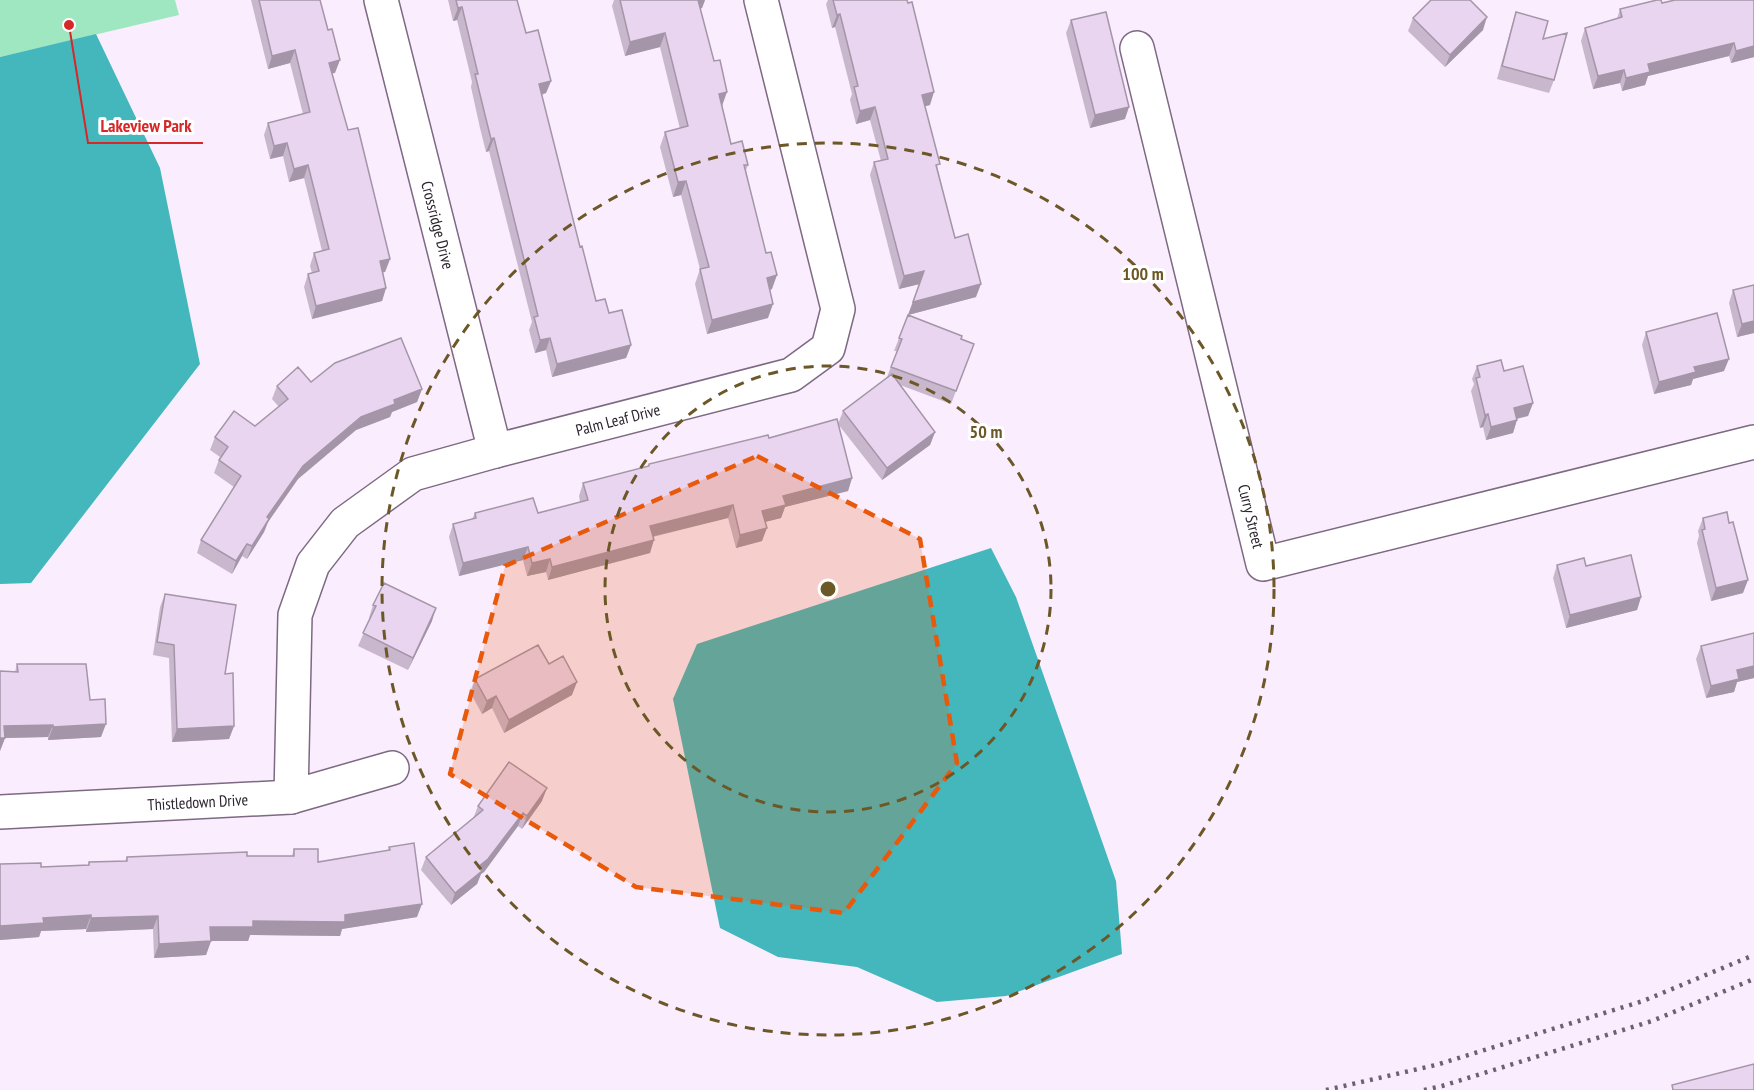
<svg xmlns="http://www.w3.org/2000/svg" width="1754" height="1090" font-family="'PT Sans Narrow',sans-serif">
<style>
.green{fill:#9fe7c1}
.water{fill:#44b7bd}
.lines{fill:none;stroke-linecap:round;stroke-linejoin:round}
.minor-casing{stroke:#7d6982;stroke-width:36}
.minor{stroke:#fff;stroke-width:33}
.rail{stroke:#6c626f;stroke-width:4.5;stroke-dasharray:3 6;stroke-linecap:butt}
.wall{fill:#c9b7ce}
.shaded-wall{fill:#a495a8}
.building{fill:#ead5f0;stroke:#a495a8;stroke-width:1.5}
.marked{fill:#e8590c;fill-opacity:0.2;stroke:#e8590c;stroke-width:4.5;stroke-dasharray:12 8;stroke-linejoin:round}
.ring{fill:none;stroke:#6c5726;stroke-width:3;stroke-dasharray:10 8}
.labels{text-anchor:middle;stroke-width:6;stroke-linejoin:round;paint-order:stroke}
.street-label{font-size:16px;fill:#2c242f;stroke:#fff}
.centre{fill:#6c5726;stroke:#fff;stroke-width:3}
.ring-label{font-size:18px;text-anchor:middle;font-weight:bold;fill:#6c5726;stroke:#fff;stroke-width:6;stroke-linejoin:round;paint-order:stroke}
.leader{fill:none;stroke:#d62828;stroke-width:2}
.callout-dot{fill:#d62828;stroke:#fff;stroke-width:2}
.callout-label{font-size:18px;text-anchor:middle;font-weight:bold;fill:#d62828;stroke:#fff;stroke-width:6;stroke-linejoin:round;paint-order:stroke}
</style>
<rect width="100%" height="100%" fill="#faedfe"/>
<path class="green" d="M0,0H175L179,15L0,57Z"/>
<path class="water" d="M96,34L160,168L200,364L31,583L0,584V57Z
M991,548L1016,597L1116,881L1122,954L1006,996L937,1002L857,967L778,957L720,928L673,699L697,644Z"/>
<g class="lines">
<g class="minor-casing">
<g id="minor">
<path id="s1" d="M381,0L495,451"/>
<path id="s2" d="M1137,48L1263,564L1754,442"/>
<path id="s3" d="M291,797L295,615L313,564L345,523L413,474L495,451L791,375L828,348L838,309L761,0"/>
<path id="s4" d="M0,812L291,797L392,768"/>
</g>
</g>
<use href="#minor" class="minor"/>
<path class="rail" d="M1326,1090L1436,1065L1643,1001L1754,955
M1424,1090L1442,1086L1652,1021L1754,979"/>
</g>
<path class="wall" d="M251,0H320L335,73H332L348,130L390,259L385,272H383L386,288L382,301L312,319L304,287L308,274L312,273L310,266L314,253L322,251L304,178L289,182L283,156L270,159L264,135L268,123L303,114L290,63L268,69Z
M448,0H517L526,33L551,81L546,93L542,95L580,247L596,301L609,313L631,345L626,358L552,377L546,350L535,353L529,330L532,322L489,151L486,152L480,128L471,87L472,82L457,20L453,21Z
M614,0H705L702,8L700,9L731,144L748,165L746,170L772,289L770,290L768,318L707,334L695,284L700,269L681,195L673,197L660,147L665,132L680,129L660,47L625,56L612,6Z
M828,0H907L930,105L925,106L938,170L955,238L976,297L908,315L919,284L899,289L870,175L874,162L881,161L870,120L856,124L850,100L852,94L835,27L832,28L826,4Z
M1675,0L1754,57L1731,63L1729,56L1648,76L1645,85L1622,91L1620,83L1593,89L1581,41L1585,28L1617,19L1620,9L1662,3Z
M1516,12L1543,39L1554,80L1549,93L1497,79L1512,25Z
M1413,18L1483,30L1445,67L1408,31Z
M1071,20L1125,119L1090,128L1066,33Z
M1754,285V333L1737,337L1729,303L1733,290Z
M908,315L974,344L951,404L900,385L935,432L930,445L882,480L838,424L843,411L887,377L897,351H894Z
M1646,332L1724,371L1693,379L1691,385L1654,394L1642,345Z
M1477,366L1504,371L1533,403L1528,416L1517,419L1513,433L1486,440L1483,427L1480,428L1471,391L1474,384L1472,379Z
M311,382L422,389L417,402L392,412L390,417L356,430L298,479L268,522L264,532L247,559L242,556L232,574L197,553L201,540L234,487L214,473L220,457L210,450L215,437L255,426L279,407L272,399L277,386Z
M769,438L852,478L848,491L785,507L781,518L765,522L762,541L736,548L728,518L653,537L650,553L548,580L546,572L527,576L523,560L459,576L449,537L453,524L472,519L475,513H538L580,502L579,496L583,483L648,467L649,464Z
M1703,518L1743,593L1711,601L1697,543L1699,536L1698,531Z
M1557,565L1586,566L1641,597L1637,610L1566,628L1553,578Z
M165,594L225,674L234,726L229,739L172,742L169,658L153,655L160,607Z
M373,605L432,621L408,670L358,646L370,619L369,618Z
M1754,633V678L1737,682L1734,692L1706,698L1696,659L1701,646Z
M17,664L90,700L101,737L48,740V737L5,738L0,751L15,672Z
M549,664L572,695L504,733L492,708L482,714L470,692L475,679Z
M542,801L522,829L518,826L484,872L481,874L477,884L451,905L421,870L426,857L473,819L478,806Z
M389,847L417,917L342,929L340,936L250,935L248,941H211L206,955L154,958L153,929L86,932V929L41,931L39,937L0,940V864L41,867L88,865L89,862L125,861L127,857L292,856L294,849L318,862L388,851Z"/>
<path class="shaded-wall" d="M696,0H705L702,8L692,11Z
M462,7L457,20L453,21L458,8Z
M840,14L835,27L832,28L837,15Z
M1487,17L1483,30L1445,67L1450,55Z
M665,33L660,47L625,56L630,42Z
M1734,43L1729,56L1648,76L1645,85L1622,91L1626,78L1648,64Z
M1754,46V57L1731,63L1736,51Z
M295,50L290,63L268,69L272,56Z
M340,60L335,73L324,75L329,63Z
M1624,70L1620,83L1593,89L1598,76Z
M551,81L546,93L534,96L539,84Z
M727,92L722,106L719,94Z
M934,92L930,105L918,108L922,95Z
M875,107L870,120L856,124L860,111Z
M1129,107L1125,119L1090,128L1095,115Z
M494,138L489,151L486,152L491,139Z
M287,143L283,156L270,159L274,146Z
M308,165L304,178L289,182L294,169Z
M686,181L681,195L673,197L678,182Z
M390,259L385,272L375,274L380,261Z
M924,271L920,284L899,289L904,276Z
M777,275L772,289L761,292L767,278Z
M981,284L976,297L908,315L913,302Z
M386,288L382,301L312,319L316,306Z
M773,304L768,318L707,334L712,320Z
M1754,321V333L1737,337L1742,324Z
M550,338L546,350L535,353L540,340Z
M631,345L626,358L552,377L557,364Z
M1729,359L1724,371L1693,379L1691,385L1654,394L1659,382L1694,367Z
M422,389L417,402L392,412L390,417L356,430L298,479L268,522L264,532L247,559L252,546L267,517L303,466L361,417L394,400Z
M1533,403L1528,416L1509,420L1514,408Z
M1488,414L1483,427L1480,428L1485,415Z
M1517,420L1513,433L1486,440L1491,427Z
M935,432L930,445L882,480L887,468Z
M852,478L848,491L785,507L781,518L757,524L762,511L783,496Z
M733,505L728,518L646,538L650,526Z
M767,528L762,541L736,548L740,535Z
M654,540L650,553L548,580L552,567Z
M247,544L242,556L232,574L236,561Z
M528,547L523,560L459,576L463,563Z
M550,559L546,572L527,576L532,563Z
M1748,580L1743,593L1711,601L1716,588Z
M1641,597L1637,610L1566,628L1570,615Z
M436,608L432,621L408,670L413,658Z
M1754,666V678L1737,682L1734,692L1706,698L1711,686L1737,670Z
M577,682L572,695L504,733L509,720Z
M496,696L492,708L482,714L487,701Z
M106,724L101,737L48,740L53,727Z
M53,725L48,737L5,738L0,751V738L4,726Z
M234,726L229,739L172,742L177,729Z
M547,788L542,801L522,829L527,816Z
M523,813L518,826L484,872L481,874L477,884L451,905L455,893L478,867Z
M422,904L417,917L342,929L340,936L250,935L248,941H205L210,927L253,921L345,915Z
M91,915L86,929L41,931L39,937L0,940V926L43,918Z
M158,916L153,929L86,932L91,918Z
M211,941L206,955L154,958L159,944Z"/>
<path class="building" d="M259,0H320L328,30L332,29L340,60L329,63L348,130L358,128L390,259L380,261L386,288L316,306L308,274L319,271L314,253L329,249L308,165L294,169L287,143L274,146L268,123L310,112L295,50L272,56Z
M456,0H517L526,33L538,30L551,81L539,84L580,247L582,246L596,301L605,299L609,313L622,310L631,345L557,364L550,338L540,340L534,317L538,316L494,138L491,139L485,115L475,74H478L462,7L458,8Z
M620,0H698L714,61L720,60L727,92L719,94L731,144L742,141L748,165H744L766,253L771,252L777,275L767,278L773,304L712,320L700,269L709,267L686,181L678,182L665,132L688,126L665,33L630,42Z
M833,0H907L908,3L912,2L934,92L922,95L940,164L936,165L955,238L968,234L981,284L913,302L924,271L904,276L874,162L888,159L875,107L860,111L854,87L858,86L840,14L837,15Z
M1431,0H1470L1487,17L1450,55L1413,18Z
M1657,0H1661L1662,3L1675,0H1754V46L1736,51L1734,43L1648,64L1650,72L1626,78L1624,70L1598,76L1585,28L1622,17L1620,9Z
M1106,12L1129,107L1095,115L1071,20Z
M1516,12L1548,21L1543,39L1567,33L1554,80L1502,66Z
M1754,285V321L1742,324L1733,290Z
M1717,313L1729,359L1694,367L1696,372L1659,382L1646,332Z
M908,315L962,336L961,339L974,344L956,391L891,367L902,339L899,338Z
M401,338L422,389L394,400L395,404L361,417L303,466L267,517L269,519L252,546L247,544L236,561L201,540L241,476L219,460L228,447L215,437L234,411L255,426L288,399L277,386L298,367L311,382L335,363Z
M1501,360L1504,371L1523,366L1533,403L1514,408L1517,420L1491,427L1488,414L1485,415L1476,378L1480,377L1477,366Z
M892,374L935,432L887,468L843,411Z
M837,419L852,478L783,496L786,505L762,511L767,528L740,535L733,505L650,526L654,540L552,567L550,559L532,563L528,547L463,563L453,524L476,518L475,513L533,498L538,513L588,500L583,483L649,466V464L768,435L769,438Z
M1727,512L1729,523L1733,522L1748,580L1716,588L1702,530L1705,529L1703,518Z
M1631,555L1641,597L1570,615L1557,565L1584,558L1586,566Z
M384,583L436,608L413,658L363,633L376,606L373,605Z
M165,594L236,605L225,674L233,673L234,726L177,729L174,645L157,642Z
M1754,633V666L1737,670L1739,679L1711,686L1701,646Z
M538,645L549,664L563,656L577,682L509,720L496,696L487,701L475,679Z
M17,664H86L90,700L105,699L106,724L53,727V725L4,726L5,738H0V671L18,672Z
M509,762L547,788L527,816L523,813L488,859L478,867L482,871L455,893L426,857L483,810L478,806Z
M414,843L422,904L345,915V922L253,921V927H210L211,941L159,944L158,916L91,918V915L43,918L44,923L0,926V864L41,863V867L89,865V862L127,861V857L247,852V856H294V849H318V862L390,850L389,847Z
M1754,1064V1090H1673L1672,1085Z"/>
<path class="marked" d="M757,456L920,539L957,763L844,913L636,887L450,774L505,566Z"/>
<g class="ring">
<circle cx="828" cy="589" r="223"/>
<circle cx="828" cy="589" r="446"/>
</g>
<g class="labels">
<g class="street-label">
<text dy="6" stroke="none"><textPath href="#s1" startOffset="232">Crossridge Drive</textPath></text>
<text dy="6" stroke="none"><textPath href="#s3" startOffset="584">Palm Leaf Drive</textPath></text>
<text dy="6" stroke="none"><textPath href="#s2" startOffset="482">Curry Street</textPath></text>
<text dy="6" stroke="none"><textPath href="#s4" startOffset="198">Thistledown Drive</textPath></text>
</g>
</g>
<circle cx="828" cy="589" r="9" class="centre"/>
<g class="ring-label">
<text x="1143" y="280">100 m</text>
<text x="986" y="438">50 m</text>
</g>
<path class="leader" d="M69 25L88 143H203"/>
<circle class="callout-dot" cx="69" cy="25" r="6"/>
<g class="callout-label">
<text x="146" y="132">Lakeview Park</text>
</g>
</svg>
